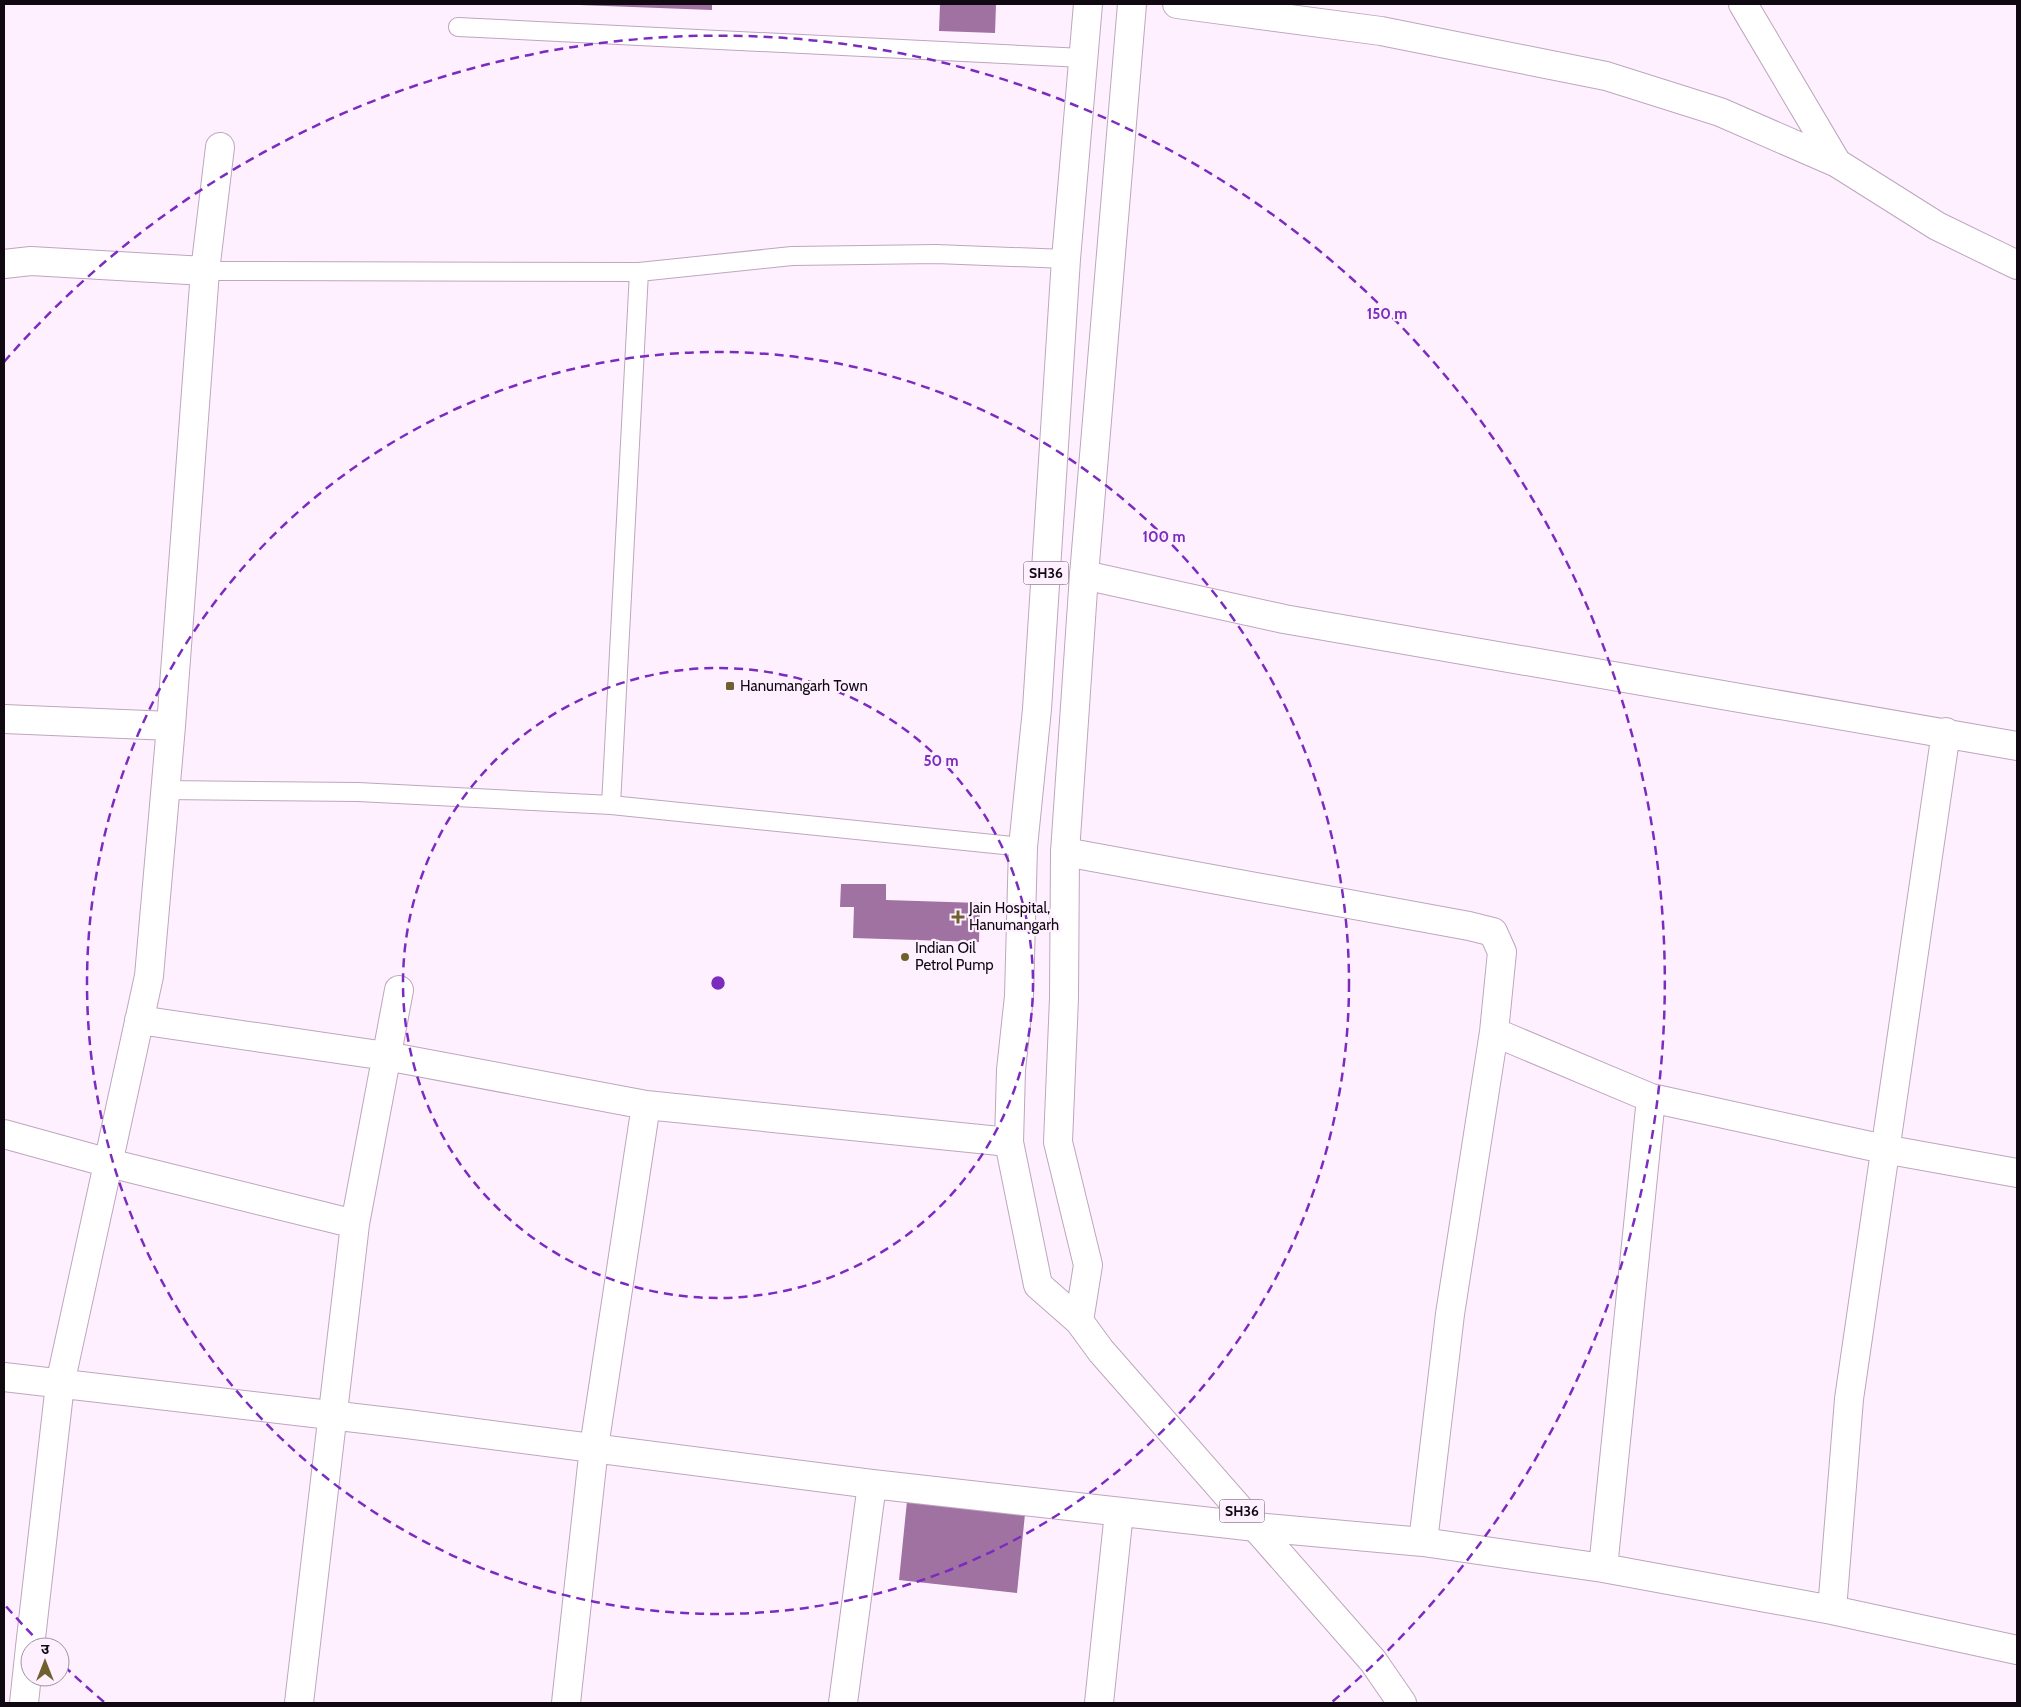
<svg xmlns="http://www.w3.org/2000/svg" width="2021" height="1707" font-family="Cabin,'Noto Sans Devanagari',sans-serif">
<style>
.building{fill:#9f72a1}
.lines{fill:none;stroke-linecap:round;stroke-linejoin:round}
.service-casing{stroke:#bda6be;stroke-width:20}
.minor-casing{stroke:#bda6be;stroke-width:30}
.primary-casing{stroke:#bda6be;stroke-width:30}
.service{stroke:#fff;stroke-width:18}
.minor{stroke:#fff;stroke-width:28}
.primary{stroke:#fff;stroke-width:28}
.ring{fill:none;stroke:#7b2cbf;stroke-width:2.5;stroke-dasharray:9 6}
.poi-dot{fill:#6f612e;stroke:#fff0ff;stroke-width:2}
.labels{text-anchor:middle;stroke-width:4.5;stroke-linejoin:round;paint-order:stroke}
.shield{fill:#fff0ff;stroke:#584e58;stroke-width:1}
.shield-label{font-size:14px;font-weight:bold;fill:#110911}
.poi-label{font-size:15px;fill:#110911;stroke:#fff0ff;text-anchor:start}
.centre{fill:#7b2cbf;stroke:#fff0ff;stroke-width:2.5}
.ring-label{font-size:15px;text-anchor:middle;font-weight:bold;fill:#7b2cbf;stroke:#fff0ff;stroke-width:4.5;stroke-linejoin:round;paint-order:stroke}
</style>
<rect width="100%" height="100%" fill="#fff0ff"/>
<path class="building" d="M579,4H712V10L579,5Z
M940,4H996L995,33L939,31Z
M841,884H886V900L980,903L979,942L853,938L854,907H840Z
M907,1501L1025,1514L1017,1593L899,1580Z"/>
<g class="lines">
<g class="service-casing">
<path id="service" d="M458,27L1083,58
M205,271L639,272
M165,790L358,792L611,805
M1023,847L611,805L639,272L792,256L936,254L1066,259"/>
</g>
<g class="minor-casing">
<path id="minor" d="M1177,4L1381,31L1606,76L1720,112L1837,163L1937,226L2017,265
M1743,4L1837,163
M4,264L31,261L205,271
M1084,575L1284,619L2017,746
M4,719L171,726
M1065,852L1469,926L1493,932L1502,952L1494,1032L1651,1098L1884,1149L2017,1173
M139,1020L386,1056L646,1105
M4,1134L109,1163L355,1224
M4,1377L407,1424L872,1484L1256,1527L1423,1542L1603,1568L1832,1610L2017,1650
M1423,1542L1450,1314L1494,1032
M1603,1568L1651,1098
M1832,1610L1849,1399L1946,732
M30,1647L60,1384L149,976L171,726L205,271L220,147
M24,1703L30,1647
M299,1703L355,1224L399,990
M566,1703L594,1447L646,1105L1009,1142
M843,1703L872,1484
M1099,1703L1119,1512"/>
</g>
<g class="primary-casing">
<path id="primary" d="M1088,4L1066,259L1037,709L1023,847L1019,996L1011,1070L1009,1142L1038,1285L1079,1321L1101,1351L1373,1661L1402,1703
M1079,1321L1088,1265L1058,1142L1064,998L1065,852L1084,575L1132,4"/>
</g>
<use href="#service" class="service"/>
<use href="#minor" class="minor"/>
<use href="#primary" class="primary"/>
</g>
<g class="ring">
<circle cx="718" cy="983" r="315"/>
<circle cx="718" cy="983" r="631"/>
<path d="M104 1702A946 946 0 0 1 61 1663M43 1646A946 946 0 0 1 4 1604M4 362A946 946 0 1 1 1332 1702"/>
</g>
<g class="poi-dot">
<rect x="725" y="681" width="10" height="10" rx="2.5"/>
<path d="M955.5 909.5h5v5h5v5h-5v5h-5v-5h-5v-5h5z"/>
<circle cx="905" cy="957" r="5"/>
</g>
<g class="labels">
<g class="shield">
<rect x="1023.5" y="561.5" width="45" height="23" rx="4"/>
<rect x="1219.5" y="1499.5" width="45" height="23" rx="4"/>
</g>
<g class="shield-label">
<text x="1046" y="578">SH36</text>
<text x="1242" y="1516">SH36</text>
</g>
<g class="poi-label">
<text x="740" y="691">Hanumangarh Town</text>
<text x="969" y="913">Jain Hospital,<tspan x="969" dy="17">Hanumangarh</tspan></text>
<text x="915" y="953">Indian Oil<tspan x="915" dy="17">Petrol Pump</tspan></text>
</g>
</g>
<circle cx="718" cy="983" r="8" class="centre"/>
<g class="ring-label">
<text x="1387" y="319">150 m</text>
<text x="1164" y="542">100 m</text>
<text x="941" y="766">50 m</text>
</g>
<rect width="2021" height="1707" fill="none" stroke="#110911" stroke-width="10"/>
<g transform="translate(45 1662)"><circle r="24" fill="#fff0ff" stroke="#a094a0"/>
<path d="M0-4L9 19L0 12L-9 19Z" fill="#6f612e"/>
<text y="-8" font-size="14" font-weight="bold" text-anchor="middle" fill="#110911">उ</text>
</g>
</svg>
